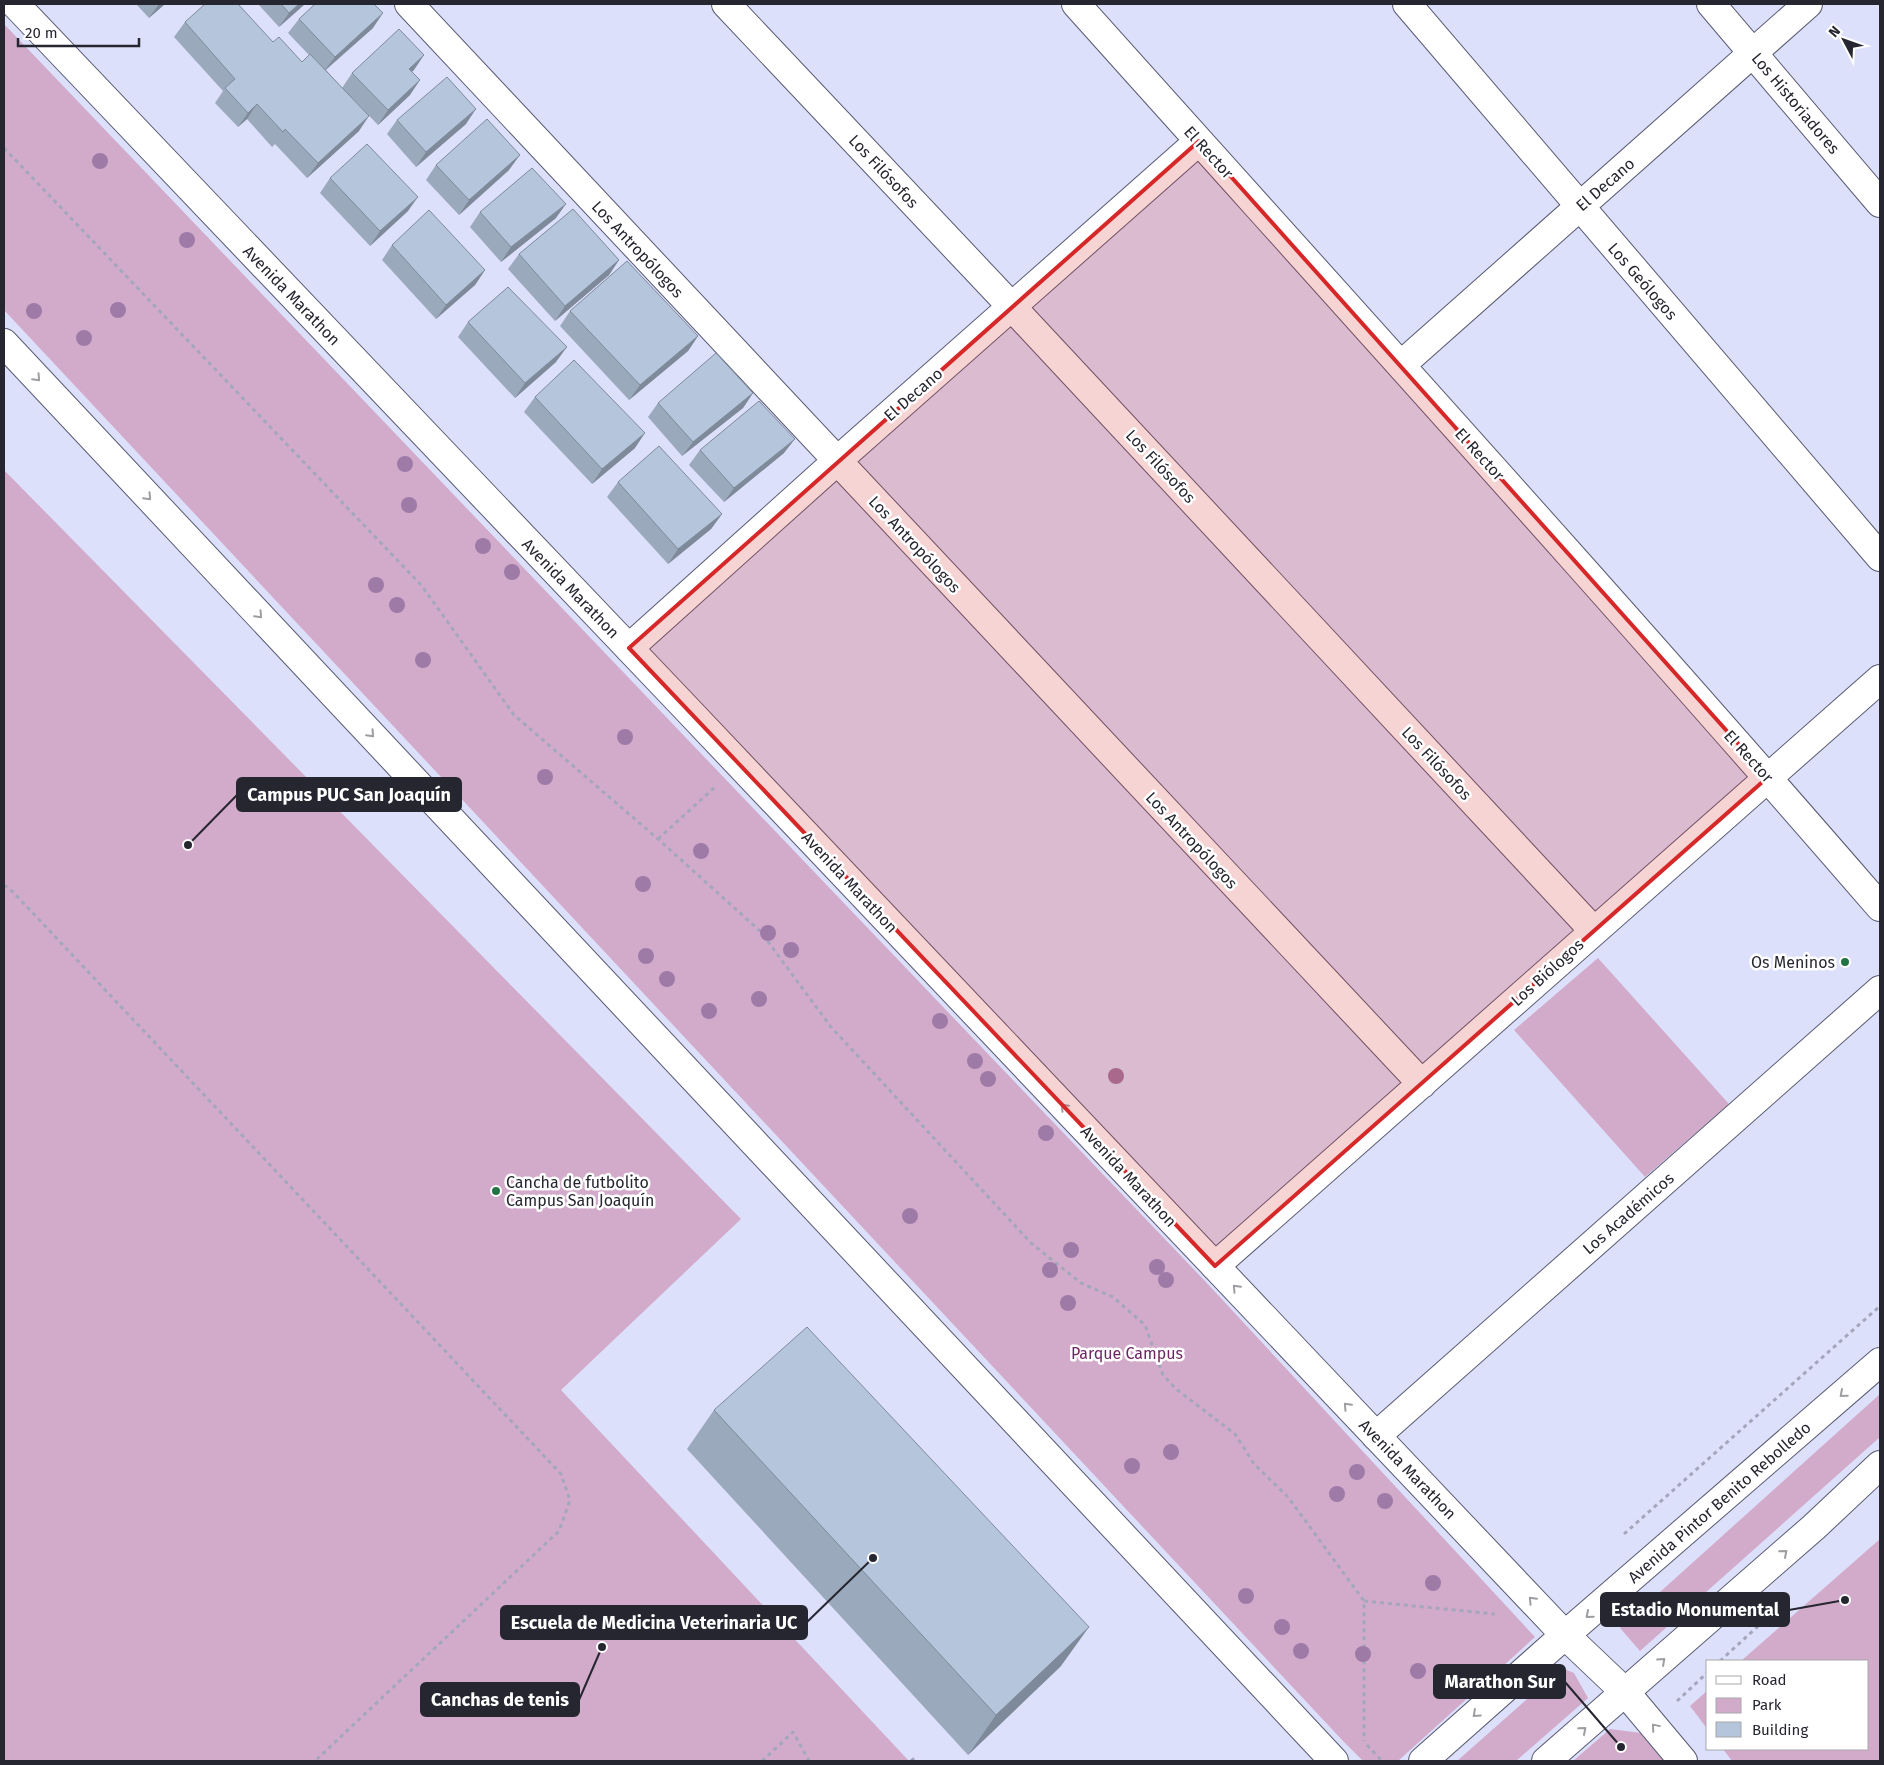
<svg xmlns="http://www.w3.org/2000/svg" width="1884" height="1765" font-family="'Fira Sans',sans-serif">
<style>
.green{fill:#d2abcb}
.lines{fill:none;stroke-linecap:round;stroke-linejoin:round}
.street-casing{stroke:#585a71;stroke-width:30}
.secondary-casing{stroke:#585a71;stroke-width:30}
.path{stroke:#a4a6bc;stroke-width:3;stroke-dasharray:4 4;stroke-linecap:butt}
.street{stroke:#fff;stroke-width:28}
.secondary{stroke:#fff;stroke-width:28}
.tree{fill:#9e7aa7}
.wall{fill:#9ba9bd}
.shaded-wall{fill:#7e8a9a}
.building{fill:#b4c5dc;stroke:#7e8a9a}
.oneway{stroke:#9d9da2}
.marked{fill:#d62828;fill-opacity:0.2;stroke:#d62828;stroke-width:4;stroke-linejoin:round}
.poi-dot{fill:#217445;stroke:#fff;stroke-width:2}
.labels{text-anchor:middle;stroke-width:5;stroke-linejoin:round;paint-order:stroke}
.street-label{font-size:16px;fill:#252630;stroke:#fff}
.poi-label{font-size:16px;fill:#252630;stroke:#fff;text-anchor:end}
.park-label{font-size:16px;fill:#6b2663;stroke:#fff}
.leader{fill:none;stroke:#252630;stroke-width:2}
.callout-dot{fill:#252630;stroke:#fff;stroke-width:2}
.callout{fill:#252630;stroke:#252630;stroke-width:2}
.callout-label{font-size:18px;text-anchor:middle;font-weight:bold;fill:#fff}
</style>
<rect width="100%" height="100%" fill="#dde0fb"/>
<path class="green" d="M4,24L1204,1280L1535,1637L1398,1761H1363L1344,1742L4,310Z
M4,470L741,1219L561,1390L909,1761H4Z
M1598,958L1729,1104L1645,1177L1514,1030Z
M1880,1394V1437L1640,1651L1620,1628Z
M1880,1539V1761H1732L1723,1749H1868V1661H1741Z
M1562,1668L1574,1673L1588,1698L1516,1761H1457Z
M1708,1690V1730L1690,1706Z
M1610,1729L1641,1733L1665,1761H1573Z"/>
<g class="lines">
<g class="street-casing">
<path id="street" d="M409,4L1422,1084
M726,4L1012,307L1594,931
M1076,4C1345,304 1616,602 1880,907
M1407,4L1880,557
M1711,4L1880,203
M1401,365L1808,4
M629,648L837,461L1199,141
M1215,1266L1880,679
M1376,1436L1880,990"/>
</g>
<g class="secondary-casing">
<path id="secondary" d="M15,4L684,706L1565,1635L1626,1693L1683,1761
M4,343L1334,1761
M1423,1761L1565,1635L1880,1362
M1546,1761L1814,1527L1880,1465"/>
</g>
<path class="path" d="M4,148L422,586L514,715L658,839L760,931L831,1027L1031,1243L1081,1283L1113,1297L1145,1325L1163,1375L1176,1389L1235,1434L1254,1464L1288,1497L1364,1601V1741
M658,839L715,787
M4,885L13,892L561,1474L570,1500L559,1531L315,1761
M1624,1534L1880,1306
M1364,1601L1495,1614
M1720,1661L1767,1618
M1677,1701L1708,1672
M1367,1745L1382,1761
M762,1761L793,1732L809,1761
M911,1761L917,1756"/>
<use href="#street" class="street"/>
<use href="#secondary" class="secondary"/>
</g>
<g class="tree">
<circle cx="100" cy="161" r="8"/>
<circle cx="187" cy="240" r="8"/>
<circle cx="118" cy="310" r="8"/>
<circle cx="34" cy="311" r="8"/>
<circle cx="84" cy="338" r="8"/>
<circle cx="405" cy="464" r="8"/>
<circle cx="409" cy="505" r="8"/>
<circle cx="483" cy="546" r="8"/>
<circle cx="512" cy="572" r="8"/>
<circle cx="376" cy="585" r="8"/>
<circle cx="397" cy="605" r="8"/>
<circle cx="423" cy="660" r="8"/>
<circle cx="625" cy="737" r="8"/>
<circle cx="545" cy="777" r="8"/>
<circle cx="701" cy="851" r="8"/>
<circle cx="643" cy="884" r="8"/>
<circle cx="768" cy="933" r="8"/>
<circle cx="791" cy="950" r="8"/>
<circle cx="646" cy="956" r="8"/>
<circle cx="667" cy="979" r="8"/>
<circle cx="759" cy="999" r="8"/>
<circle cx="709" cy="1011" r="8"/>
<circle cx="940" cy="1021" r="8"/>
<circle cx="975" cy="1061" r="8"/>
<circle cx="1116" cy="1076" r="8"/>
<circle cx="988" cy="1079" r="8"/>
<circle cx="1046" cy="1133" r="8"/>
<circle cx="910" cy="1216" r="8"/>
<circle cx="1071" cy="1250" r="8"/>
<circle cx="1157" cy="1267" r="8"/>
<circle cx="1050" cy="1270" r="8"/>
<circle cx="1166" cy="1280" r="8"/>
<circle cx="1068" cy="1303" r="8"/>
<circle cx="1171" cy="1452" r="8"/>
<circle cx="1132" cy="1466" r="8"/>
<circle cx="1357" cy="1472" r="8"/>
<circle cx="1337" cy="1494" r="8"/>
<circle cx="1385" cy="1501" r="8"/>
<circle cx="1433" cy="1583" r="8"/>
<circle cx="1246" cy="1596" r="8"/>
<circle cx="1282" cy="1627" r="8"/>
<circle cx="1301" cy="1651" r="8"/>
<circle cx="1363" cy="1654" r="8"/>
<circle cx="1418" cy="1671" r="8"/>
</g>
<path class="wall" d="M136,4H165L149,18Z
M258,4H305L279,27Z
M299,19L373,28L326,70L342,88L352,73L414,70L412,71L410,95L378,125L351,97L359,131L307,178L275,144L272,147L247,119L238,127L215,103L223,91L174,37L185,22L273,42L302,62L309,55L288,33Z
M397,120L466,124L416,167L387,134Z
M436,165L509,170L459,215L426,180Z
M330,178L408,211L370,246L320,193Z
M480,212L556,218L501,262L470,227Z
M392,245L485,270L475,285L436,319L382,260Z
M519,254L619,260L609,275L555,321L508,269Z
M570,311L698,336L688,351L629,400L560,326Z
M468,322L556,362L515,398L458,337Z
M753,393L743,408L682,456L648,417L658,403Z
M535,397L635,448L592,484L524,412Z
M700,450L784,453L724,502L689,465Z
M618,482L722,514L711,529L668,564L607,497Z
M714,1410L1061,1666L968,1755L687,1449Z"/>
<path class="shaded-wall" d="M159,4H165L149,18Z
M299,4H305L279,27L289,13Z
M383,13L373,28L324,71L335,57Z
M424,55L414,70L399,84L409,69Z
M420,80L410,95L378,125L388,110Z
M257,104L247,119L238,127L248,113Z
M476,109L466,124L416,167L426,152Z
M369,116L359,131L307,178L318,163Z
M520,155L509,170L459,215L469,200Z
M418,197L408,211L370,246L380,231Z
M566,204L556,218L501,262L511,247Z
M619,260L609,275L555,321L565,306Z
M485,270L475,285L436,319L446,305Z
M698,336L688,351L629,400L640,385Z
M567,347L556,362L515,398L525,383Z
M753,393L743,408L682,456L693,442Z
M645,433L635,448L592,484L602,469Z
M795,439L784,453L724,502L734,488Z
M722,514L711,529L668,564L678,549Z
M1089,1627L1061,1666L968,1755L996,1715Z"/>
<path class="building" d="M205,4H238L273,42L279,37L302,62L310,54L369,116L318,163L285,129L283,132L257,104L248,113L225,88L235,79L185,22Z
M281,4H299L289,13Z
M315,4H374L383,13L335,57L299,19Z
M399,29L424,55L409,69L420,80L388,110L352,73Z
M447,77L476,109L426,152L397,120Z
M487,119L520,155L469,200L436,165Z
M367,144L418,197L380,231L330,178Z
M532,168L566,204L511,247L480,212Z
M573,209L619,260L565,306L519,254Z
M429,210L485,270L446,305L392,245Z
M627,261L698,336L640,385L570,311Z
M508,287L567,347L525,383L468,322Z
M716,353L753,393L693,442L658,403Z
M574,360L645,433L602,469L535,397Z
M759,401L795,439L734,488L700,450Z
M659,446L722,514L678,549L618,482Z
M807,1327L1089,1627L996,1715L714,1410Z"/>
<defs><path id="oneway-chevron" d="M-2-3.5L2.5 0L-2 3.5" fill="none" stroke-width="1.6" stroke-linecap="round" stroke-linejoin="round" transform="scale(1.25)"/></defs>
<g class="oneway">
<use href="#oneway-chevron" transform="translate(37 378) rotate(47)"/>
<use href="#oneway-chevron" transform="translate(148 497) rotate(47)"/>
<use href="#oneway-chevron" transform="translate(259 615) rotate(47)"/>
<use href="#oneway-chevron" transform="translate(371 734) rotate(47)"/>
<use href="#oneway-chevron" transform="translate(1064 1107) rotate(-133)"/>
<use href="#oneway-chevron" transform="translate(1236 1288) rotate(-133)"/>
<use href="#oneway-chevron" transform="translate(1843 1394) rotate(139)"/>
<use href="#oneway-chevron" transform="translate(1347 1406) rotate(-133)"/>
<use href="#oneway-chevron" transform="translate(1784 1553) rotate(-41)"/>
<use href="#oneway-chevron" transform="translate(1532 1600) rotate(-134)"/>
<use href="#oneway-chevron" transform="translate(1589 1615) rotate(139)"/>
<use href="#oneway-chevron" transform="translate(1662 1661) rotate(-42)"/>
<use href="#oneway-chevron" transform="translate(1476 1714) rotate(138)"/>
<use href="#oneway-chevron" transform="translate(1655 1727) rotate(-130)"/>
<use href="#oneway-chevron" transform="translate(1583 1730) rotate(-41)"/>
</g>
<path class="marked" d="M1199,141L1768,777L1215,1266L629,648Z"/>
<g class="poi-dot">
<circle cx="1845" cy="962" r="5"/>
<circle cx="496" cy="1191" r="5"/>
</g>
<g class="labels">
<g class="street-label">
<text transform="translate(1796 103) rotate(50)" y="6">Los Historiadores</text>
<text transform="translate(1209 152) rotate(48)" y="6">El Rector</text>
<text transform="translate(884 171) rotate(47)" y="6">Los Filósofos</text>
<text transform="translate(1605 184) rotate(-41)" y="6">El Decano</text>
<text transform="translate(638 249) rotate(47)" y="6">Los Antropólogos</text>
<text transform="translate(1643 281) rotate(49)" y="6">Los Geólogos</text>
<text transform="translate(292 295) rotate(46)" y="6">Avenida Marathon</text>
<text transform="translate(913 394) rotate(-41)" y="6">El Decano</text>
<text transform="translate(1480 454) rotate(48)" y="6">El Rector</text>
<text transform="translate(1161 466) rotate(47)" y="6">Los Filósofos</text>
<text transform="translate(915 544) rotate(47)" y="6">Los Antropólogos</text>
<text transform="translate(571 588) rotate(46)" y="6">Avenida Marathon</text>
<text transform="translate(1749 756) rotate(48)" y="6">El Rector</text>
<text transform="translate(1437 763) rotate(47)" y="6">Los Filósofos</text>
<text transform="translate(1192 840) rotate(47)" y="6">Los Antropólogos</text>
<text transform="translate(850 882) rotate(47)" y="6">Avenida Marathon</text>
<text transform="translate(1547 972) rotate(-42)" y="6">Los Biólogos</text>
<text transform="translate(1129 1176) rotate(47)" y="6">Avenida Marathon</text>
<text transform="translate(1628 1213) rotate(-41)" y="6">Los Académicos</text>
<text transform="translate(1408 1469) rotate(46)" y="6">Avenida Marathon</text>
<text transform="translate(1719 1502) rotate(-41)" y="6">Avenida Pintor Benito Rebolledo</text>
</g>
<g class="poi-label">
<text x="1835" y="968">Os Meninos</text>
<text x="506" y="1188" text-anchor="start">Cancha de futbolito<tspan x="506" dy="18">Campus San Joaquín</tspan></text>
</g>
<g class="park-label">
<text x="1127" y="1359">Parque Campus</text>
</g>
</g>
<path class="leader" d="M188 845L237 795M1845 1600L1789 1610M873 1558L807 1622M1621 1747L1565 1682M602 1647L579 1700"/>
<g class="callout-dot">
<circle cx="188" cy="845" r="5"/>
<circle cx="1845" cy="1600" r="5"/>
<circle cx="873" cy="1558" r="5"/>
<circle cx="1621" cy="1747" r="5"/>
<circle cx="602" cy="1647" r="5"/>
</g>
<g class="callout">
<rect x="237" y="778" width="224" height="33" rx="5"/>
<rect x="1601" y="1593" width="188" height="33" rx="5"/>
<rect x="501" y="1606" width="306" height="33" rx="5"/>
<rect x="1434" y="1665" width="131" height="33" rx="5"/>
<rect x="421" y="1683" width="158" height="33" rx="5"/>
</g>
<g class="callout-label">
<text x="349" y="801">Campus PUC San Joaquín</text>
<text x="1695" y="1616">Estadio Monumental</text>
<text x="654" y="1629">Escuela de Medicina Veterinaria UC</text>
<text x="1500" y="1688">Marathon Sur</text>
<text x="500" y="1706">Canchas de tenis</text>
</g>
<rect width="1884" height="1765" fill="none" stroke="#252630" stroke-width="10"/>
<rect x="1706" y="1660" width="162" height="90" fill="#ffffff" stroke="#a8a8ac"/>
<rect x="1716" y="1676" width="25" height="8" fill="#ffffff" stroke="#a8a8ac"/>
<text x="1752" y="1685" font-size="15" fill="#252630">Road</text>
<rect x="1716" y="1698" width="25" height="15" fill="#d2abcb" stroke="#a8a8ac"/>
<text x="1752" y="1710" font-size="15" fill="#252630">Park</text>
<rect x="1716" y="1722" width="25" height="15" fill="#b4c5dc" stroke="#a8a8ac"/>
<text x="1752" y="1735" font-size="15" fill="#252630">Building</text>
<g transform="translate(1844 40) rotate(311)" stroke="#ffffff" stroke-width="4" paint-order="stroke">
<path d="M0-4L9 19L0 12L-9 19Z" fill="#252630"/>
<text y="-8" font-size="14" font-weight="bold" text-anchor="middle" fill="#252630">N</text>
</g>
<path d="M18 38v8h121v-8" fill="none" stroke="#252630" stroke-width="2.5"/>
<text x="25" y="38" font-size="15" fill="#252630" stroke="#ffffff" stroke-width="4" paint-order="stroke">20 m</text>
</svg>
